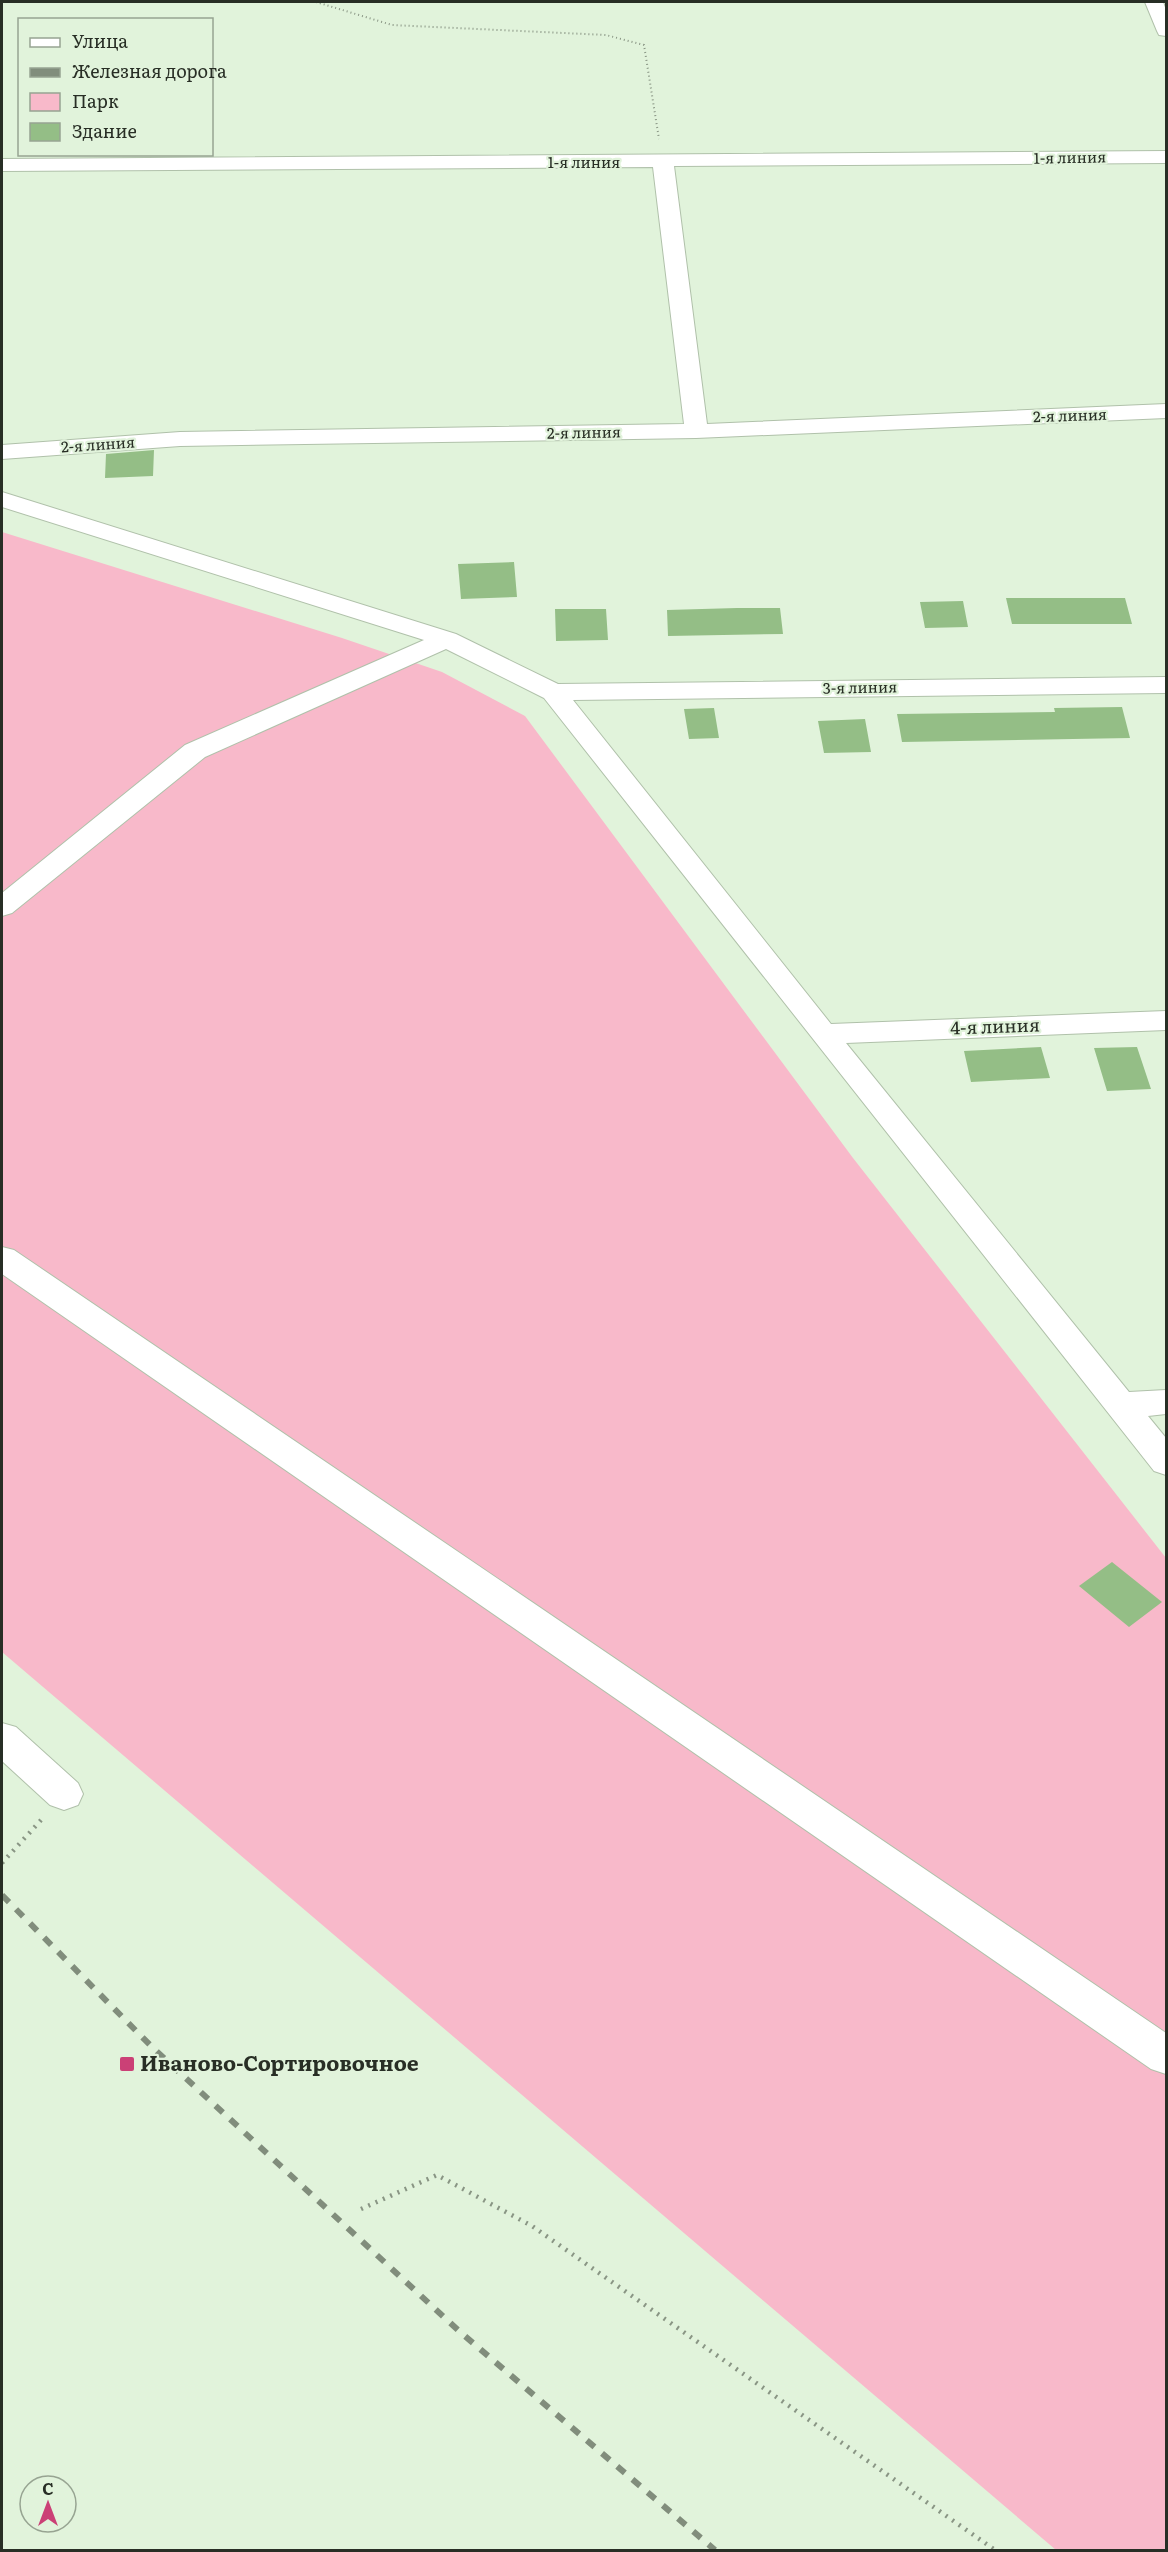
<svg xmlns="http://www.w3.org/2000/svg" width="1168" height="2552" font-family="Literata,serif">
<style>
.green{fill:#f8b9ca}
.building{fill:#94be86}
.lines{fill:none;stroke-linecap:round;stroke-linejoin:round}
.minor-casing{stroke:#b0c1aa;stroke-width:2}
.path-far1{stroke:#899584;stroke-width:2;stroke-dasharray:1 3;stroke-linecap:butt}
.path{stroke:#899584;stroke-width:4.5;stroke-dasharray:2 6;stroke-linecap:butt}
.minor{fill:#fff;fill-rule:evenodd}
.rail{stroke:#818d7c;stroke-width:6;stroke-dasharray:10 10;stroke-linecap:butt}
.poi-dot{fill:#cb4076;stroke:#e1f3db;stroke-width:2}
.labels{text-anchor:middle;stroke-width:4.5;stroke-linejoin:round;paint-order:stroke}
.far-street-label{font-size:15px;fill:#282e25;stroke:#e1f3db}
.street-label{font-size:18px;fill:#282e25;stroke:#e1f3db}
.near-poi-label{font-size:21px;font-weight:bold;fill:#282e25;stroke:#e1f3db;text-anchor:start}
</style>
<rect width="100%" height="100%" fill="#e1f3db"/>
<path class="green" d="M2,532L342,638L442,672L525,716L853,1158L1166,1558V2550H1056L2,1652Z"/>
<path class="building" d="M154,450L153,476L105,478L106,454Z
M514,562L517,597L461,599L458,564Z
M1006,598H1125L1132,624H1012Z
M963,601L968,627L925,628L920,602Z
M737,608H780L783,634L668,636L667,610Z
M555,609H606L608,640L556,641Z
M1122,707L1130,738L902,742L897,714L1055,712L1054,708Z
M714,708L719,738L689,739L684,709Z
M865,719L871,752L824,753L818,721Z
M1041,1047L1050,1078L971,1082L964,1051Z
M1137,1047L1151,1089L1107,1091L1094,1048Z
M1112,1562L1162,1602L1129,1627L1079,1586Z"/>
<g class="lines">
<g class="minor-casing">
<path id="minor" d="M1145,2H1163L1166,10V36L1159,35L1157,31Z
M1166,151V163L674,166L707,424L1166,404V418L696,438L180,446L2,459V445L180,432L684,424L653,167L2,171V159Z
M2,492L456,634L558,684L1166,677V693L573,700L831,1024L1166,1011V1030L846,1043L1129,1392L1166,1390V1414L1148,1416L1166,1438V1475L1154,1471L544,698L446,649L205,757L12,913L2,916V893L185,745L424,640L2,507Z
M2,1247L14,1250L1166,2033V2074L1151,2069L2,1274Z
M2,1723L16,1727L78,1783L83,1794L78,1805L64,1810L50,1805L2,1761Z"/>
</g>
<path class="path-far1" d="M316,2L392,25L606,35L644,45L659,139"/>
<path class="path" d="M2,1863L42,1819
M361,2209L437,2175L532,2226L995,2550"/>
<use href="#minor" class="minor"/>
<path class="rail" d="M2,1895L151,2046L459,2331L715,2550"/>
</g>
<rect class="poi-dot" x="119" y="2056" width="16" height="16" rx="3"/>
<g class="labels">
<g class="far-street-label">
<text transform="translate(1070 158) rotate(-1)" y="5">1-я линия</text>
<text x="584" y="168">1-я линия</text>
<text transform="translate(1070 416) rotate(-2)" y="5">2-я линия</text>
<text transform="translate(584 433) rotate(-1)" y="5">2-я линия</text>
<text transform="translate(98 445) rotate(-4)" y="5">2-я линия</text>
<text transform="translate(860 688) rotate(-1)" y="5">3-я линия</text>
</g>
<g class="street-label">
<text transform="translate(995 1027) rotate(-2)" y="6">4-я линия</text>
</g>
<g class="near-poi-label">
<text x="140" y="2071">Иваново-Сортировочное</text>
</g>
</g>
<rect width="1168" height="2552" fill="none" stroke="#282e25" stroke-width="6"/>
<rect x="18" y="18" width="195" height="138" fill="#e1f3db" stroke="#97a492" stroke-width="1.5"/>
<rect x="30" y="38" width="30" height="9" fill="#ffffff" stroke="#97a492" stroke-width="1.5"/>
<text x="72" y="48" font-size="18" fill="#282e25">Улица</text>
<rect x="30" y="68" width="30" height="9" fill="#818d7c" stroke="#97a492" stroke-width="1.5"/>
<text x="72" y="78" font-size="18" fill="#282e25">Железная дорога</text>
<rect x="30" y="93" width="30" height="18" fill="#f8b9ca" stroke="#97a492" stroke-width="1.5"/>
<text x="72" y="108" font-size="18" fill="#282e25">Парк</text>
<rect x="30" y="123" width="30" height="18" fill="#94be86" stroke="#97a492" stroke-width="1.5"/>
<text x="72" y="138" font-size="18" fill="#282e25">Здание</text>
<g transform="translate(48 2504)"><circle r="28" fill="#e1f3db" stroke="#97a492" stroke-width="1.5"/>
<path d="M0-4.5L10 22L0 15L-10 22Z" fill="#cb4076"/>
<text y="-9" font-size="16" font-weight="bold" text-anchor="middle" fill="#282e25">С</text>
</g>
</svg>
